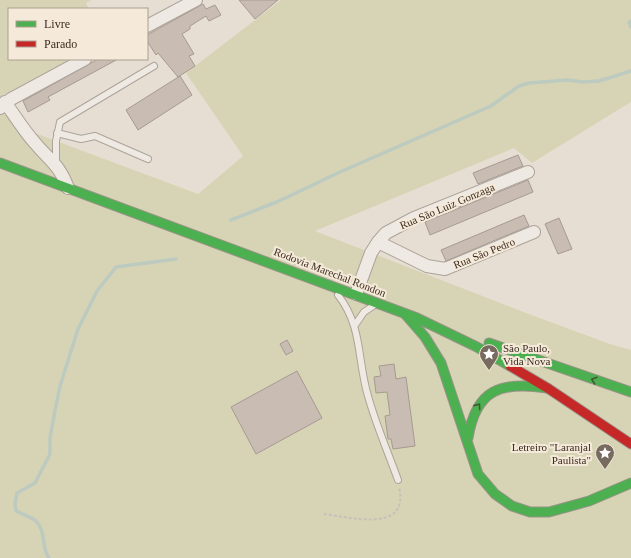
<svg xmlns="http://www.w3.org/2000/svg" width="631" height="558" font-family="'Times New Roman',serif">
<style>
.green{fill:#d7d4b5}
.lines{fill:none;stroke-linecap:round;stroke-linejoin:round}
.stream{stroke:#bccac0;stroke-width:3.5}
.building{fill:#c9bcb3;stroke:#a69a91}
.lane-casing{stroke:#aca39a;stroke-width:8}
.street-casing{stroke:#aca39a;stroke-width:14}
.fast-casing{stroke:#9b938a;stroke-width:11}
.jam-casing{stroke:#9b938a;stroke-width:11}
.path{stroke:#c7c0b9;stroke-width:2;stroke-dasharray:3 2;stroke-linecap:butt}
.lane{stroke:#eeeae3;stroke-width:6}
.street{stroke:#eeeae3;stroke-width:12}
.fast{stroke:#4caf50;stroke-width:9}
.jam{stroke:#c62828;stroke-width:9}
.oneway{stroke:#415931}
.labels{text-anchor:middle;stroke-width:4;stroke-linejoin:round;paint-order:stroke}
.street-label{font-size:11px;fill:#3b2b21;stroke:#f5ead9}
.poi-label{font-size:11px;fill:#3b2b21;stroke:#f5ead9;text-anchor:start}
</style>
<rect width="100%" height="100%" fill="#e6ded2"/>
<path class="green" d="M0,0H91L86,3L89,9H9V59H70L0,97Z
M281,0H631V102L532,163L514,148L315,231L534,316L610,344L631,350V558H0V114L3,110L16,126L198,194L243,156L186,73Z"/>
<g class="lines">
<path class="stream" d="M631,21L629,22L631,27
M231,220L279,201L340,172L491,106L519,86L529,83L568,80L583,82L599,81L631,71
M49,558C41,548 46,530 36,521C31,517 22,514 16,511L15,504L17,493L35,483L50,454V438L54,416L60,386L78,329L97,291L116,267L176,259"/>
</g>
<path class="building" d="M239,0H278L255,19Z
M203,4L206,9L215,5L221,15L209,21L206,16L190,26V29L182,34L194,54L189,56L195,66L178,77L158,53L156,55L147,41V35Z
M98,59H118L48,97L50,100L28,112L23,101Z
M180,76L192,95L138,130L126,110Z
M518,155L523,166L478,184L473,173Z
M528,180L533,192L430,235L425,222Z
M524,215L529,226L446,261L441,250Z
M559,218L572,249L558,254L545,224Z
M287,340L293,351L286,355L280,344Z
M394,364L396,379L406,377L415,446L393,449L391,439H388L385,416L390,415L387,392L376,393L374,377L381,376L379,366Z
M297,371L322,418L256,454L231,407Z"/>
<g class="lines">
<g class="lane-casing">
<path id="lane" d="M57,133L81,139L95,136L148,159
M56,163V141L60,122L154,66
M338,295C363,327 357,360 368,396C376,425 388,452 398,480
M355,325L364,312L373,306"/>
</g>
<g class="street-casing">
<path id="street" d="M147,26L196,0
M5,102C15,116 24,131 35,143C50,161 59,164 68,188
M0,108L11,99L85,59
M378,242L427,266L445,269L534,232
M356,294L371,253L378,242L386,233L414,218L528,172"/>
</g>
<g class="fast-casing">
<path id="fast" d="M0,163L417,318L477,347L510,366
M405,314L425,337L441,363L478,474L495,494L512,506L530,512H549L589,501L631,483
M489,343L631,392
M468,438C476,389 501,381 547,388"/>
</g>
<g class="jam-casing">
<path id="jam" d="M510,366L549,389L631,444"/>
</g>
<path class="path" d="M324,514C350,517 410,534 399,487"/>
<use href="#lane" class="lane"/>
<use href="#street" class="street"/>
<use href="#fast" class="fast"/>
<use href="#jam" class="jam"/>
</g>
<defs><path id="oneway-chevron" d="M-2-3.5L2.5 0L-2 3.5" fill="none" stroke-width="1.6" stroke-linecap="round" stroke-linejoin="round"/></defs>
<g class="oneway">
<use href="#oneway-chevron" transform="translate(594 380) rotate(-161)"/>
<use href="#oneway-chevron" transform="translate(478 406) rotate(-55)"/>
</g>
<defs>
<g id="sight-pin" transform="scale(1)"><path d="M0 17L-7.5 6A9.5 9.5 0 1 1 7.5 6Z" fill="#776a5f" stroke="#f5ead9"/><path d="M0-6L1.8-2.2L6-1.7L2.9 1.2L3.7 5.4L0 3.3L-3.7 5.4L-2.9 1.2L-6-1.7L-1.8-2.2Z" fill="#fff"/></g>
</defs>
<g fill-rule="evenodd">
<use href="#sight-pin" x="489" y="354"/>
<use href="#sight-pin" x="605" y="453"/>
</g>
<g class="labels">
<g class="street-label">
<text transform="translate(447 206) rotate(-23)" y="4">Rua São Luiz Gonzaga</text>
<text transform="translate(484 253) rotate(-22)" y="4">Rua São Pedro</text>
<text transform="translate(330 272) rotate(21)" y="4">Rodovia Marechal Rondon</text>
</g>
<g class="poi-label">
<text x="503" y="352">São Paulo,<tspan x="503" dy="13">Vida Nova</tspan></text>
<text x="591" y="451" text-anchor="end">Letreiro "Laranjal<tspan x="591" dy="13">Paulista"</tspan></text>
</g>
</g>
<rect x="8" y="8" width="140" height="52" fill="#f5ead9" stroke="#ab9e8f"/>
<rect x="16" y="21" width="20" height="6" fill="#4caf50" stroke="#ab9e8f"/>
<text x="44" y="28" font-size="12" fill="#3b2b21">Livre</text>
<rect x="16" y="41" width="20" height="6" fill="#c62828" stroke="#ab9e8f"/>
<text x="44" y="48" font-size="12" fill="#3b2b21">Parado</text>
</svg>
